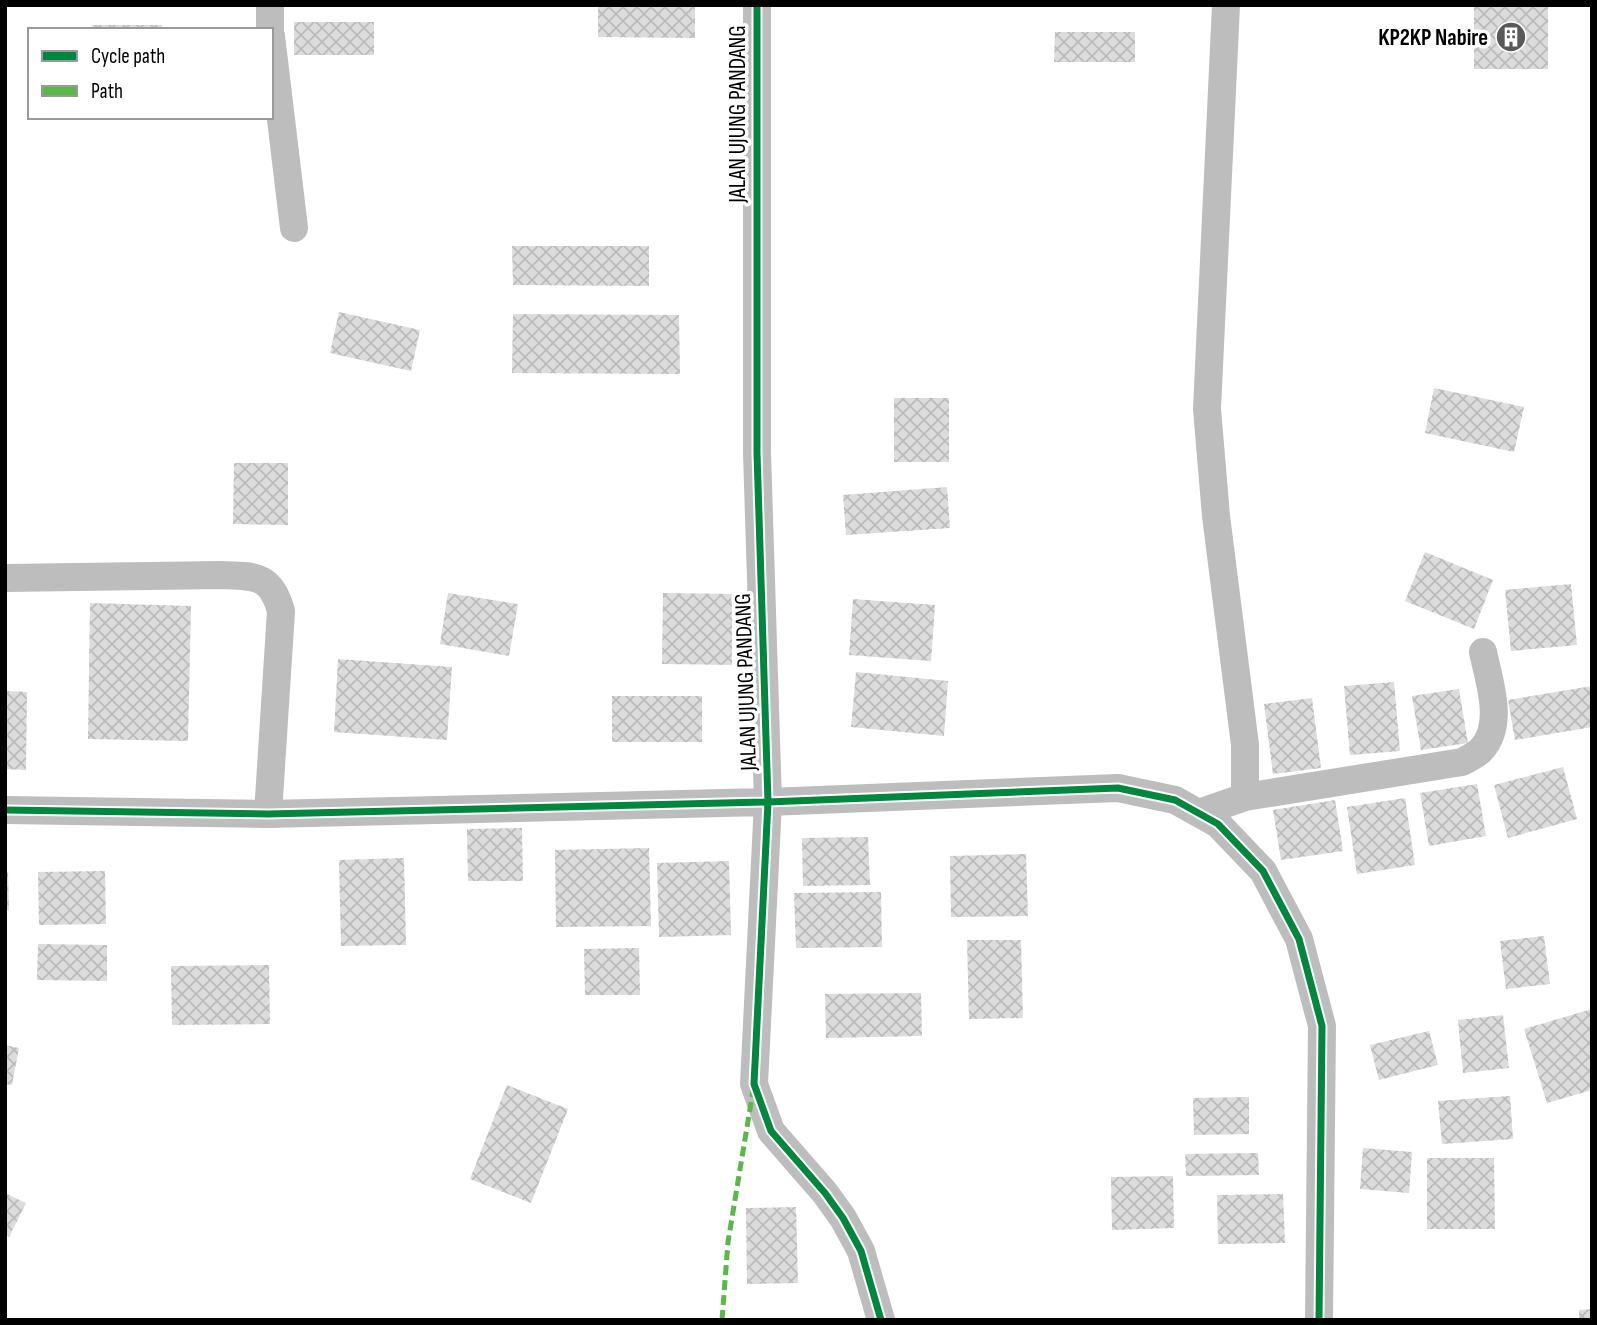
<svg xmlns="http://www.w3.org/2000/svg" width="1597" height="1325" font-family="'Sofia Sans Condensed',sans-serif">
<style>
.building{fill:url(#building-cross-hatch)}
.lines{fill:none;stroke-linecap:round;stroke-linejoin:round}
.minor{stroke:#bdbdbd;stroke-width:28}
.quiet{stroke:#58b947;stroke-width:5;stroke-dasharray:10 5;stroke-linecap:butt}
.cycleway-casing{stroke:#fff;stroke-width:11}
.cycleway{stroke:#00873e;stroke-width:7}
.labels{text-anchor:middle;stroke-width:7;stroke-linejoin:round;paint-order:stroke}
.poi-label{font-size:23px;font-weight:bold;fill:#000;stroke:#fff;text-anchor:end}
.street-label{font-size:23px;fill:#000;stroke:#fff}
</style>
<defs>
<pattern id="building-cross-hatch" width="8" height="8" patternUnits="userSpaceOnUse" patternTransform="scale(1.75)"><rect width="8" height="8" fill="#dcdcdc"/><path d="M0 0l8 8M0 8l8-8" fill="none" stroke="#bbb"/></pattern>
</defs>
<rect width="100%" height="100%" fill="#fff"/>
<path class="building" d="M598,5H695V38L598,37Z
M1474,5H1548V69H1474Z
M294,22H374V55H294Z
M92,25H162V30H91Z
M1055,32H1135V62H1054Z
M512,246H649V286L513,285Z
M339,312L420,330L411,371L330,353Z
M513,314L679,315L680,374L512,373Z
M1434,388L1524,407L1514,452L1425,433Z
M894,398H949V462H894Z
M234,463H288V525L233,524Z
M947,487L950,528L846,535L843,495Z
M1425,552L1493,580L1474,629L1405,601Z
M1571,584L1577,645L1511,651L1505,590Z
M448,593L518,604L509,656L440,644Z
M663,593L732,594V665L662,664Z
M853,599L935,605L931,661L849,655Z
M90,603L191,606L188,741L88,739Z
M338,659L452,667L447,740L334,732Z
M856,672L948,681L944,736L851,727Z
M1394,682L1400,751L1350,755L1344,686Z
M1592,686V727L1515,740L1508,700Z
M1459,689L1468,743L1421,750L1412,696Z
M5,691L27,692L26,770L5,769Z
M612,696H702V742H612Z
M1312,698L1321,768L1273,774L1264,704Z
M1563,767L1577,819L1508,838L1494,785Z
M1477,784L1486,836L1429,846L1420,793Z
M1405,798L1415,865L1357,874L1347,807Z
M1335,800L1343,851L1281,860L1273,810Z
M522,828L523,881H468L467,829Z
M868,837L870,885L803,886L802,838Z
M649,848L651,926L556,927L555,850Z
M1026,854L1028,916L951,917L950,856Z
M404,858L406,945L341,946L339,860Z
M729,861L731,935L659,937L657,863Z
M105,871L106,924L39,925L38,872Z
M5,872H8L9,910H5Z
M881,892L882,947L796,948L794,893Z
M1544,936L1550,984L1506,989L1500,941Z
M967,940H1021L1023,1018L969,1019Z
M38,944L107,945V981L37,980Z
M639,948L640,995H585L584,949Z
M269,965L270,1024L172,1025L171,966Z
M921,993L922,1036L826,1038L825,994Z
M1592,1009V1090L1547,1103L1524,1029Z
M1503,1015L1509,1068L1463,1073L1458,1020Z
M1429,1031L1438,1065L1379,1080L1370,1045Z
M5,1045L19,1048L12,1085L5,1084Z
M507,1085L568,1109L531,1203L470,1179Z
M1510,1096L1513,1139L1442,1144L1438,1101Z
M1249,1097V1134L1194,1135L1193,1098Z
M1363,1148L1412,1152L1409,1193L1360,1189Z
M1258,1153L1259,1175L1186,1176L1185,1154Z
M1427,1158H1494L1495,1229H1427Z
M1173,1176L1174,1228L1112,1230L1111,1177Z
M5,1193L26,1203L9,1237L5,1235Z
M1283,1194L1285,1243L1218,1244L1217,1195Z
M796,1207L798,1283L747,1284L746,1208Z
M1592,1309V1320H1579V1310Z"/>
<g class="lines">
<path class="minor" d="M270,5V30
M757,5V453L768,802L754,1084L771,1131L825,1193L843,1218L861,1251L881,1320
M1226,5L1207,409L1216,516L1245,745V797
M271,36L294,228
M5,578L221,575C254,576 271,574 281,611L268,814
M5,810L268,814L768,802L1118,788L1175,800L1218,824L1263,871L1299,939L1322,1026L1319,1320
M1199,813L1245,797L1462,762C1468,759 1476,755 1481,750C1505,725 1489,681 1483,652"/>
<path class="quiet" d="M722,1320L728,1242L753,1091"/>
<g class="cycleway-casing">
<path id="cycleway" d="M757,5V453L768,802L754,1084L771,1131L825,1193L843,1218L861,1251L881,1320
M5,810L268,814L768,802L1118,788L1175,800L1218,824L1263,871L1299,939L1322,1026L1319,1320"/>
</g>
<use href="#cycleway" class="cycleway"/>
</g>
<defs>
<g id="building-disc" transform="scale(1.575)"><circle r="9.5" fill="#595959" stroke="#fff"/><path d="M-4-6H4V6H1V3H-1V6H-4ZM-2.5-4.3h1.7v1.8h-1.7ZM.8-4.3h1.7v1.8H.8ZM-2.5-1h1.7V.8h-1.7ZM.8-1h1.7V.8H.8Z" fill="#fff"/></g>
</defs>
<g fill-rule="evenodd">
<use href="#building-disc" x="1511" y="37"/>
</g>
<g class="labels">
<g class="poi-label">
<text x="1488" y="45">KP2KP Nabire</text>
</g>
<g class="street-label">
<text transform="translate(737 114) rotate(-90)" y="8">JALAN UJUNG PANDANG</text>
<text transform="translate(745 682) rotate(-92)" y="8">JALAN UJUNG PANDANG</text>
</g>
</g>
<rect width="1597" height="1325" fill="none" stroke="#000000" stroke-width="14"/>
<rect x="28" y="28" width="245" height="91" fill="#ffffff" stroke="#999999" stroke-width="2"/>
<rect x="42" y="51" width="35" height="10" fill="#00873e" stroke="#999999" stroke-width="2"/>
<text x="91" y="63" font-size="21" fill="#000000">Cycle path</text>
<rect x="42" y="86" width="35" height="10" fill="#58b947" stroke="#999999" stroke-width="2"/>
<text x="91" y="98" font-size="21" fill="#000000">Path</text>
</svg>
